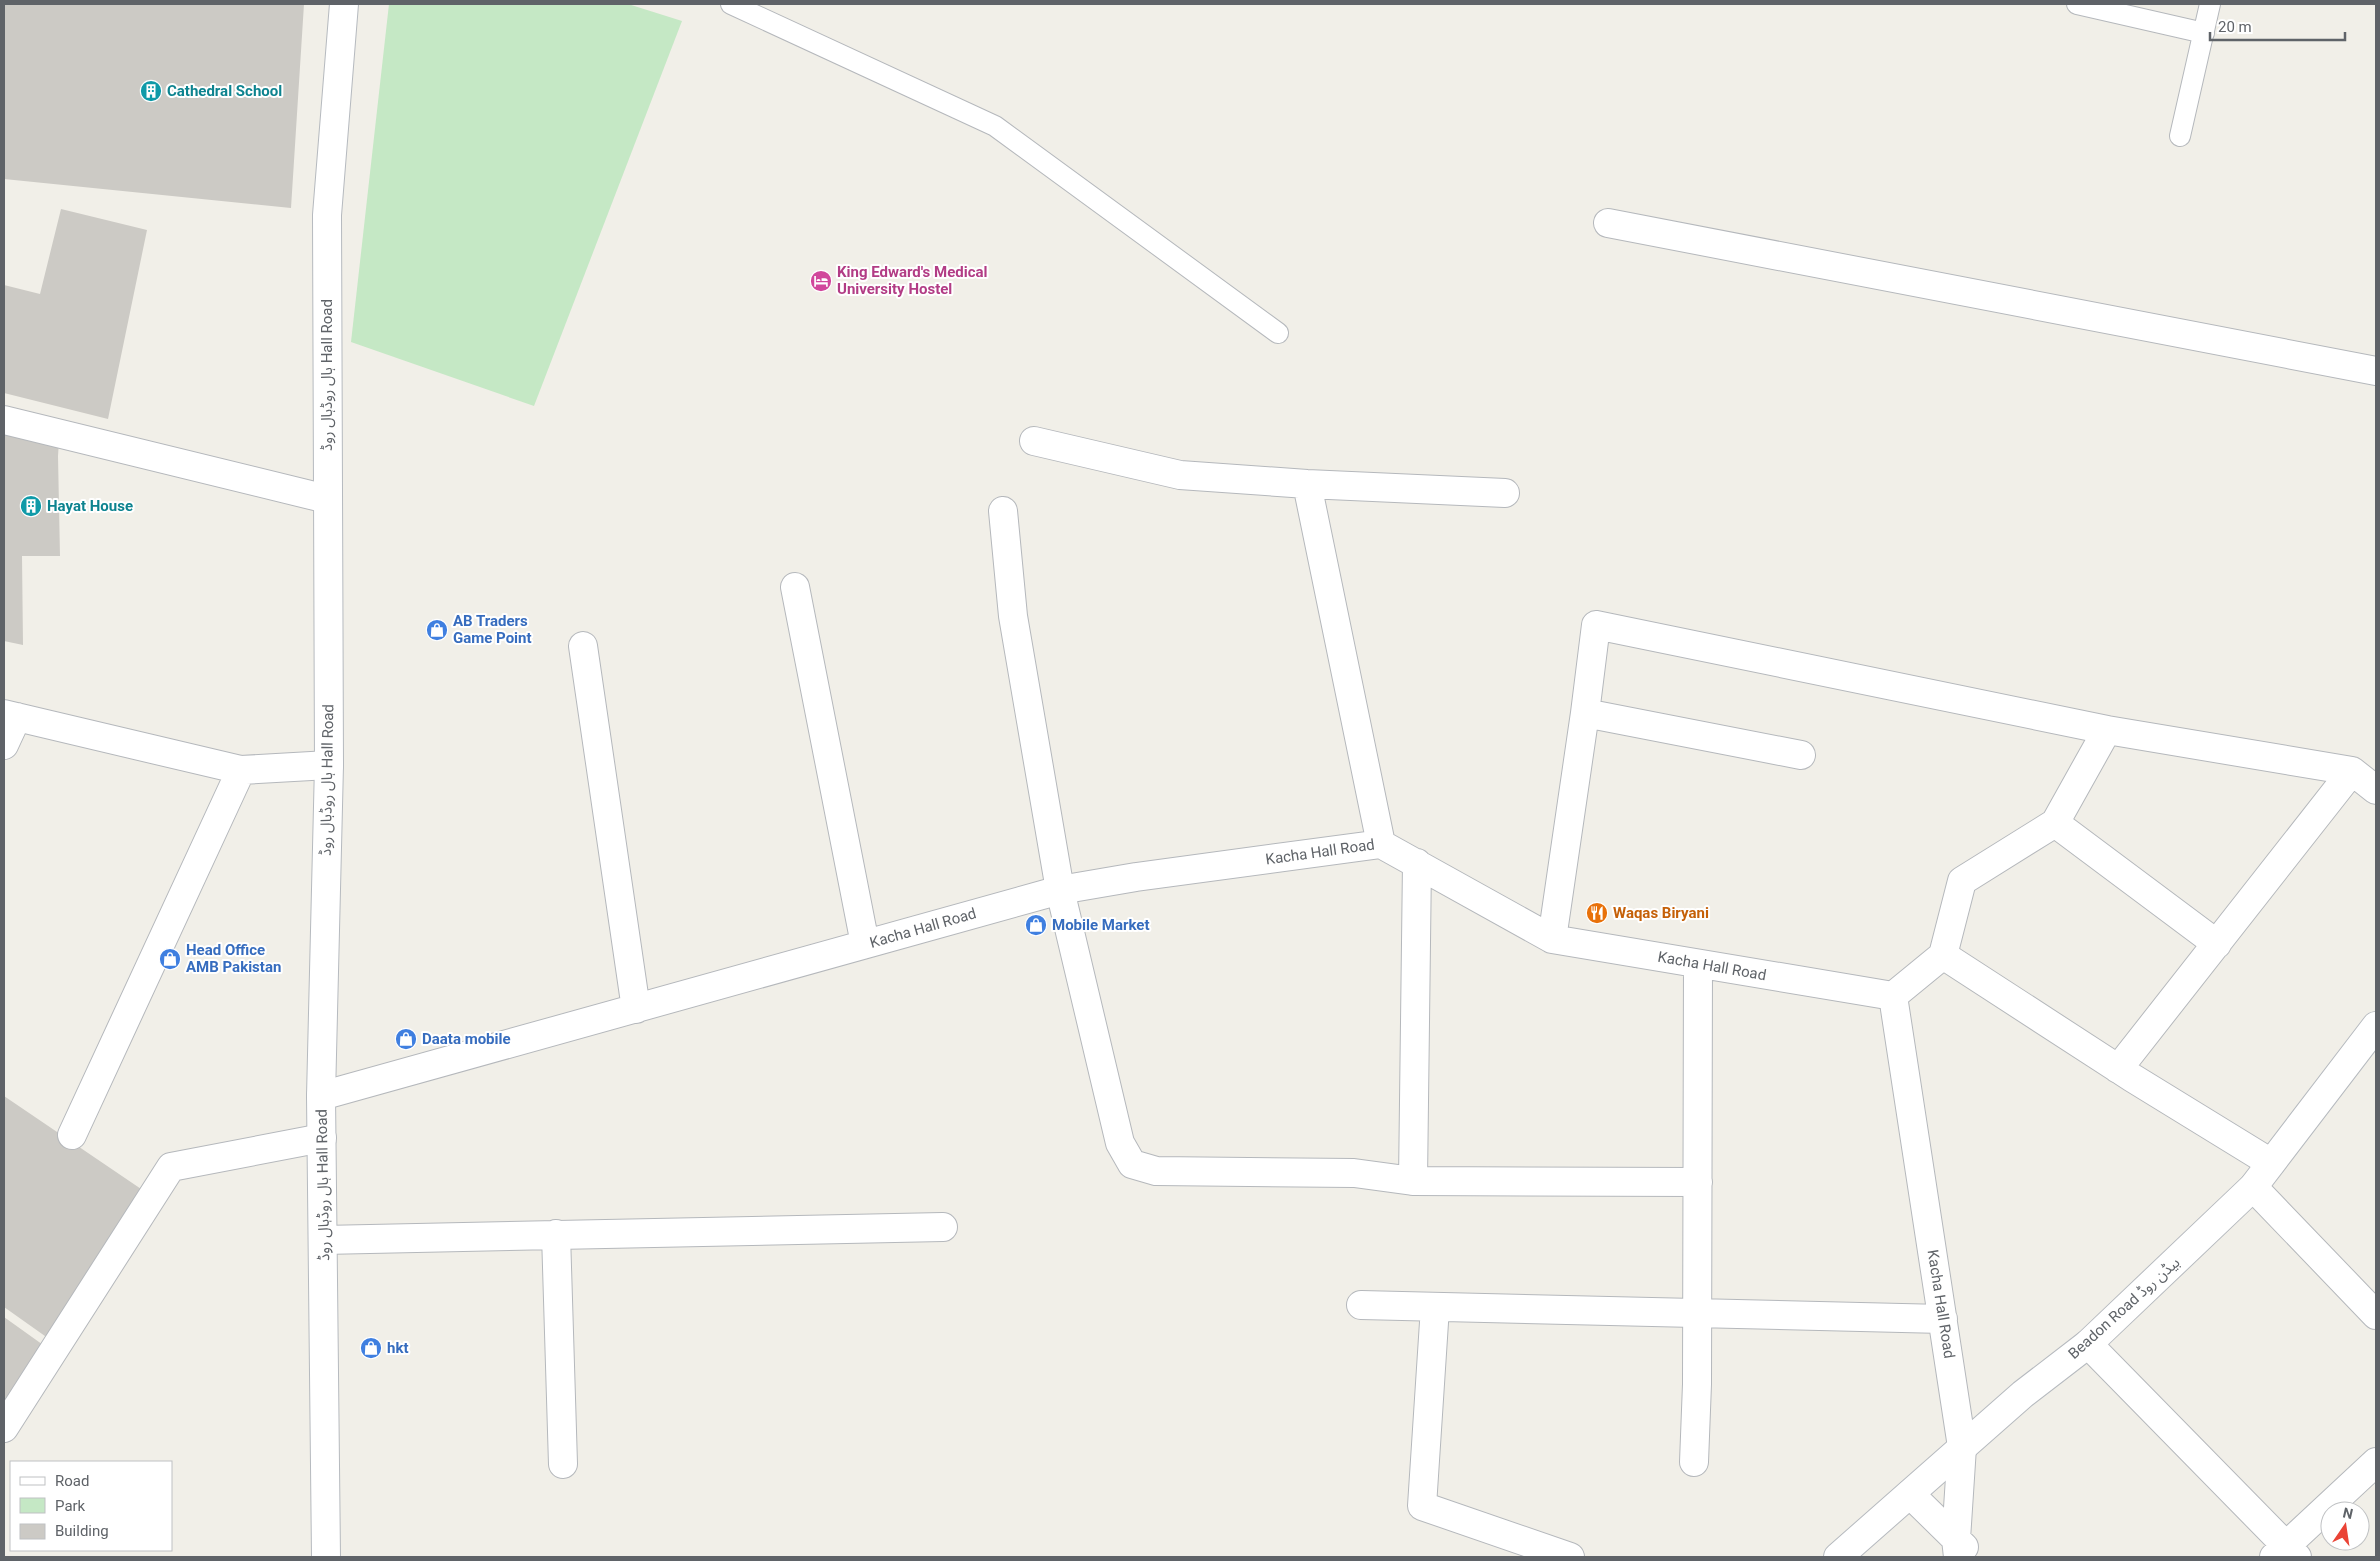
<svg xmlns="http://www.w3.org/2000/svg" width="2380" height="1561" font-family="Roboto,'Noto Sans Arabic',sans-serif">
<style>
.green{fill:#c5e8c5}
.building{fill:#cccac5}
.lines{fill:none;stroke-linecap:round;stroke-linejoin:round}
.lane-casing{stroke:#b5b8bc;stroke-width:22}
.street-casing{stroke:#b5b8bc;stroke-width:30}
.secondary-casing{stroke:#b6babf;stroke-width:30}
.lane{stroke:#fff;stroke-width:20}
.street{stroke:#fff;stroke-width:28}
.secondary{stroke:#fff;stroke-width:28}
.labels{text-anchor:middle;stroke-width:4;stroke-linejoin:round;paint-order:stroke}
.culture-label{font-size:15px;font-weight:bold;fill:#0d838f;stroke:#fff;text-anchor:start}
.hotel-label{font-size:15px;font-weight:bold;fill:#b23c85;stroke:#fff;text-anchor:start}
.street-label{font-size:15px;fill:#5f6368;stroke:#fff}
.shop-label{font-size:15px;font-weight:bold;fill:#366cbe;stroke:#fff;text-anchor:start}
.food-label{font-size:15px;font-weight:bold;fill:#c56008;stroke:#fff;text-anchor:start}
</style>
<rect width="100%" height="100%" fill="#f1efe8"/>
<path class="green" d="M389,4H628L682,21L534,406L351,342Z"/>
<path class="building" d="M4,4H304L291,208L4,179Z
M61,209L147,230L108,419L4,393V285L40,294Z
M4,427L59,441L58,456L60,556H22L23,645L4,641Z
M4,1096L147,1193L52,1341L4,1307Z
M4,1317L46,1347L4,1407Z"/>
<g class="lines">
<g class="lane-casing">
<path id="lane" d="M731,4L995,126L1278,333
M2077,4L2204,33
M2180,136L2210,4"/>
</g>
<g class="street-casing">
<path id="street" d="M1608,223L2376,371
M4,420L327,499
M1034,441L1180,475L1307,484L1505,493
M1307,484L1381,844
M1003,511L1013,616L1060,890L1120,1143L1132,1164L1156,1171L1354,1173L1413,1181L1698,1182
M795,587L865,944
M583,646L636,1009
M1585,713L1801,755
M4,714L241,770L329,765
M4,745L17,717
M2055,823L2217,944
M1552,939L1585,713L1596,625L2107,730
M1943,955L2131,1077L2271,1163
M1893,996L1943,955L1962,881L2055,823L2107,730L2352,771L2376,790
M2118,1069L2352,771
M321,1096L1060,890L1136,877L1381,844L1552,939L1893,996L1962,1447L1956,1539L1958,1557
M72,1135L241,770
M1413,1181L1417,863
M2253,1187L2376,1315
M556,1234L563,1464
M323,1240L943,1227
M1361,1305L1943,1319
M1435,1307L1422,1506L1570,1557
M2088,1344L2297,1557
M4,1428L171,1167L322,1138
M1694,1462L1697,1384L1698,964
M1910,1494L1964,1547
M2274,1557L2376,1462"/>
</g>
<g class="secondary-casing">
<path id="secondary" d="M326,1557L321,1096L329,765L327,215L344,4
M1838,1557L2023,1394L2088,1344L2253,1187L2376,1026"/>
</g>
<use href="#lane" class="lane"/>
<use href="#street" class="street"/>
<use href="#secondary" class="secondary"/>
</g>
<defs>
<g id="building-disc" transform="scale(1.125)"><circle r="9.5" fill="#0f9aa8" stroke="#fff"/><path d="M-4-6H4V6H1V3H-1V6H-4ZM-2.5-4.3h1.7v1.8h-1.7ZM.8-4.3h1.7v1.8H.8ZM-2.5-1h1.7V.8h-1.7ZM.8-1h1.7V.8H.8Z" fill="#fff"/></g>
<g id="hotel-disc" transform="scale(1.125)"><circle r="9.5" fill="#d1479c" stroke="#fff"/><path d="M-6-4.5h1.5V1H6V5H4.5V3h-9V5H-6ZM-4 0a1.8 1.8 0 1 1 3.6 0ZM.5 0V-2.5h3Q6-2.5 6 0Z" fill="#fff"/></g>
<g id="shop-disc" transform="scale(1.125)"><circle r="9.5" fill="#3f7fe0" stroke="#fff"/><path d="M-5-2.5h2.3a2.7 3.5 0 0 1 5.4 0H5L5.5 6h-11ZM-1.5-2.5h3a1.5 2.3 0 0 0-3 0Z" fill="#fff"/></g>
<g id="restaurant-disc" transform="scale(1.125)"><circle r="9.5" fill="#e8710a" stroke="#fff"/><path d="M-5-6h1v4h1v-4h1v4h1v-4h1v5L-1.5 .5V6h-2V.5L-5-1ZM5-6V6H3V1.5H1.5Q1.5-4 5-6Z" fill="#fff"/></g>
</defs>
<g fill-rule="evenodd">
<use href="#building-disc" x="151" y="91"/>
<use href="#hotel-disc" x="821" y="281"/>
<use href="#building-disc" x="31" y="506"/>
<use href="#shop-disc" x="437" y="630"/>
<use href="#restaurant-disc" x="1597" y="913"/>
<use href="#shop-disc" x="1036" y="925"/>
<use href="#shop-disc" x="170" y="959"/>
<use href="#shop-disc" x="406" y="1039"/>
<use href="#shop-disc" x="371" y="1348"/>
</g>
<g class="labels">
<g class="culture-label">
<text x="167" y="96">Cathedral School</text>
<text x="47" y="511">Hayat House</text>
</g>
<g class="hotel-label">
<text x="837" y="277">King Edward's Medical<tspan x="837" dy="17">University Hostel</tspan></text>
</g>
<g class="street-label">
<text transform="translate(327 375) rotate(-90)" y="5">ہال روڈہال روڈ Hall Road</text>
<text transform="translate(327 780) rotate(-89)" y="5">ہال روڈہال روڈ Hall Road</text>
<text transform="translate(1320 852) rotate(-8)" y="5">Kacha Hall Road</text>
<text transform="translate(923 928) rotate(-16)" y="5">Kacha Hall Road</text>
<text transform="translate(1712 966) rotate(10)" y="5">Kacha Hall Road</text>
<text transform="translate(323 1185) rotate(-91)" y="5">ہال روڈہال روڈ Hall Road</text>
<text transform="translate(1941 1304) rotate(81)" y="5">Kacha Hall Road</text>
<text transform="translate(2124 1308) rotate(-42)" y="5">Beadon Road بیڈن روڈ</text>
</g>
<g class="shop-label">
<text x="453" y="626">AB Traders<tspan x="453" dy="17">Game Point</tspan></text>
<text x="1052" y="930">Mobile Market</text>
<text x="186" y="955">Head Office<tspan x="186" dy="17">AMB Pakistan</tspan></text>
<text x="422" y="1044">Daata mobile</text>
<text x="387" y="1353">hkt</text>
</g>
<g class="food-label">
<text x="1613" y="918">Waqas Biryani</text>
</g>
</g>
<rect width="2380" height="1561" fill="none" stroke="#5f6368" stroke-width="10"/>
<rect x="10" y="1461" width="162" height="90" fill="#ffffff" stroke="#bfc1c3"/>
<rect x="20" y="1477" width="25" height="8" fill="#ffffff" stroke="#bfc1c3"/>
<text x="55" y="1486" font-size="15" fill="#5f6368">Road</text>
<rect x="20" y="1498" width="25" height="15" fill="#c5e8c5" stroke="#bfc1c3"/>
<text x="55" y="1511" font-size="15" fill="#5f6368">Park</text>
<rect x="20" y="1524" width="25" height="15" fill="#cccac5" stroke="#bfc1c3"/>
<text x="55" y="1536" font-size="15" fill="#5f6368">Building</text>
<g transform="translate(2345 1526) rotate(13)"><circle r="24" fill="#ffffff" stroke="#bfc1c3"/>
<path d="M0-4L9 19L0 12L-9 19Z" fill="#ea4335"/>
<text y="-8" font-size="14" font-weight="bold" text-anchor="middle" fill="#5f6368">N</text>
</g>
<path d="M2210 32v8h135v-8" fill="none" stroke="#5f6368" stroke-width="2.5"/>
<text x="2218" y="32" font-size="15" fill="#5f6368" stroke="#ffffff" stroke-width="4" paint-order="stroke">20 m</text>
</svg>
